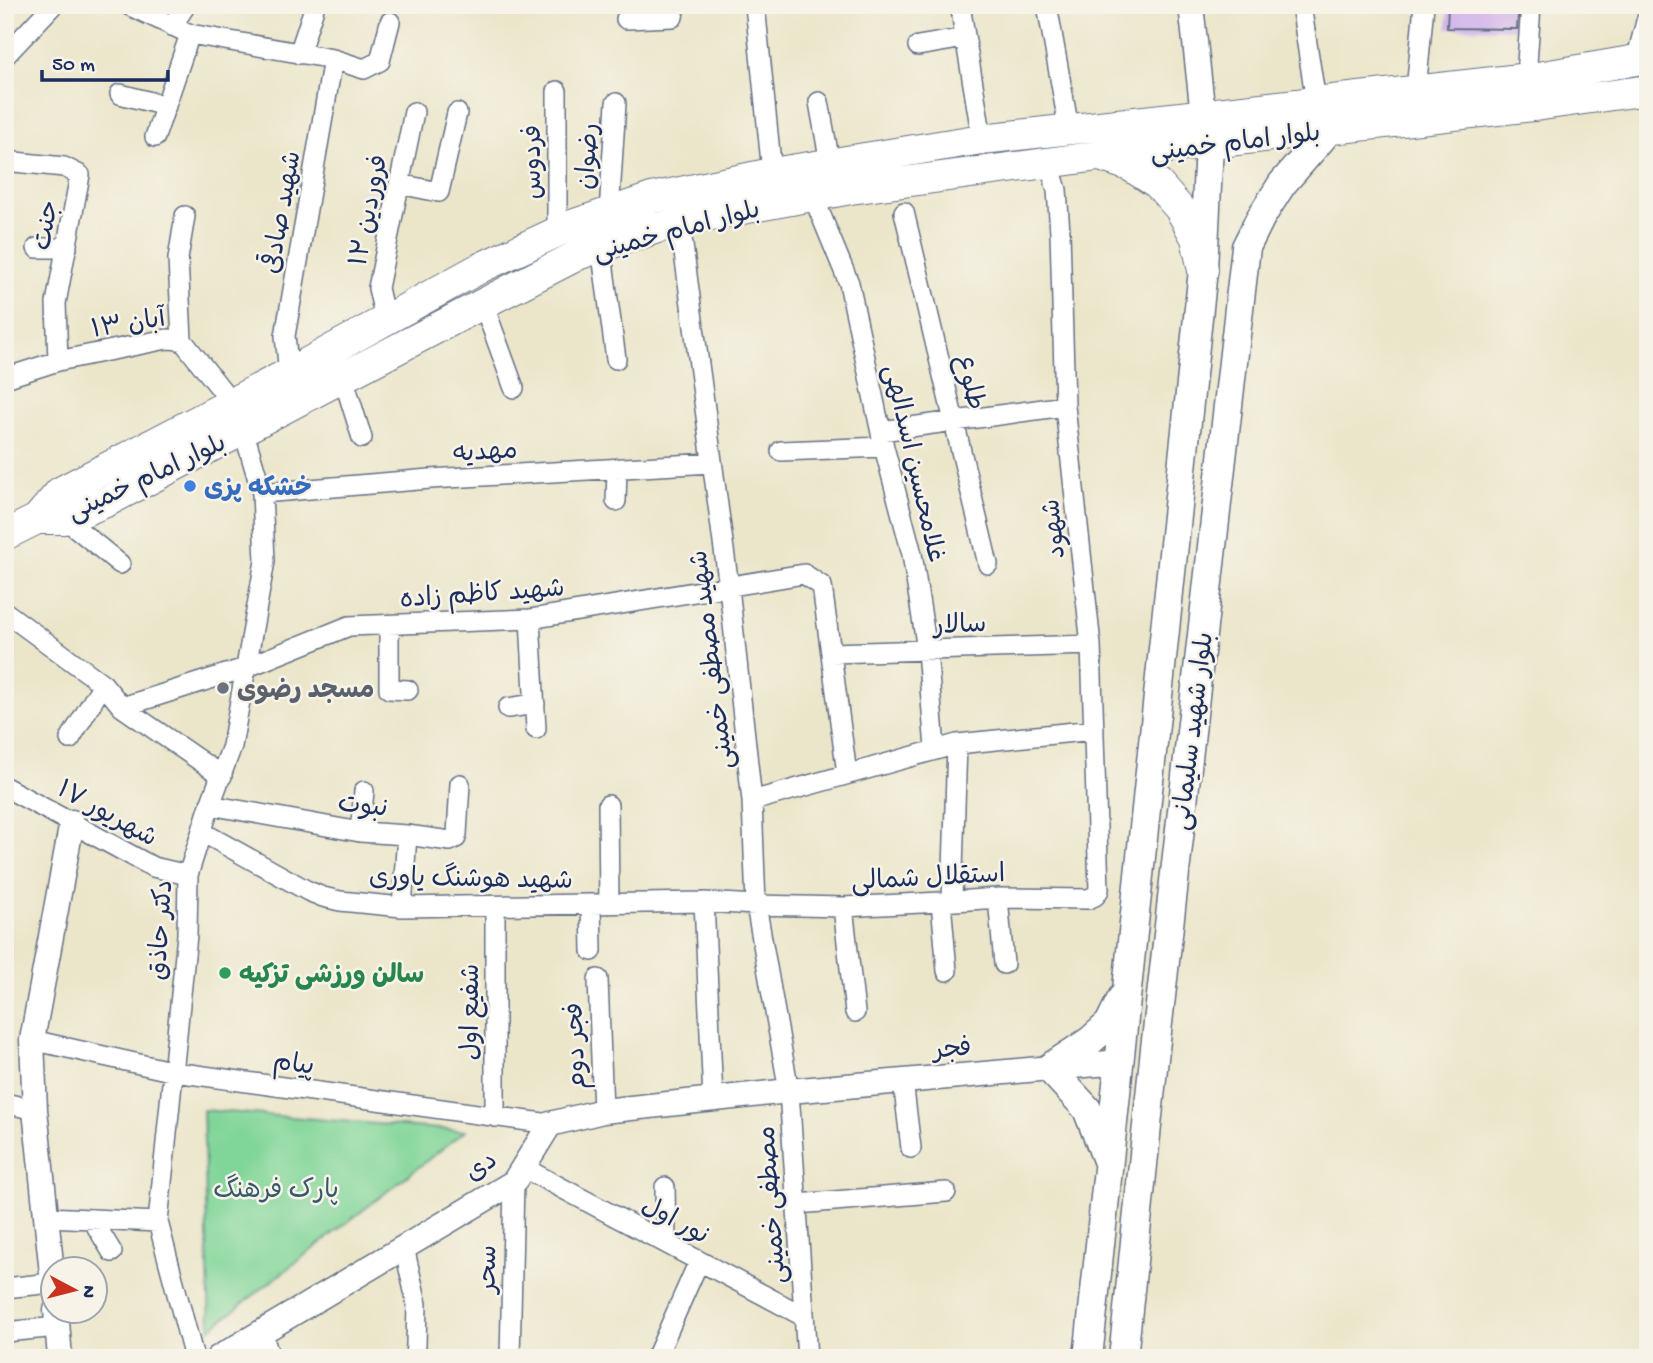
<svg xmlns="http://www.w3.org/2000/svg" width="1653" height="1363" font-family="'Gochi Hand','Playpen Sans Arabic',sans-serif">
<style>
.green{fill:#80d598;stroke:#4e827b;stroke-width:2}
.building{fill:#c8a4eb}
.lines{fill:none;stroke-linecap:round;stroke-linejoin:round}
.minor-casing{stroke:#646f84;stroke-width:22}
.tertiary-casing{stroke:#646f84;stroke-width:27}
.secondary-casing{stroke:#646f84;stroke-width:31}
.primary-casing{stroke:#646f84;stroke-width:32}
.minor{stroke:#fff;stroke-width:19}
.tertiary{stroke:#fff;stroke-width:24}
.secondary{stroke:#fff;stroke-width:28}
.primary{stroke:#fff;stroke-width:30}
.shop-dot{fill:#3f7fe0;stroke:#f7f3e8;stroke-width:2.5}
.worship-dot{fill:#6b7280;stroke:#f7f3e8;stroke-width:2.5}
.leisure-dot{fill:#2e9e5b;stroke:#f7f3e8;stroke-width:2.5}
.labels{text-anchor:middle;stroke-width:5;stroke-linejoin:round;paint-order:stroke}
.street-label{font-size:26px;fill:#1b2f5e;stroke:#f7f3e8}
.shop-label{font-size:26px;font-weight:bold;fill:#366cbe;stroke:#f7f3e8;text-anchor:start}
.worship-label{font-size:26px;font-weight:bold;fill:#5b616d;stroke:#f7f3e8;text-anchor:start}
.leisure-label{font-size:26px;font-weight:bold;fill:#27864d;stroke:#f7f3e8;text-anchor:start}
.park-label{font-size:26px;fill:#34586c;stroke:#f7f3e8}
</style>
<rect width="100%" height="100%" fill="#f7f3e8"/>
<filter id="ink" filterUnits="userSpaceOnUse"><feTurbulence type="fractalNoise" baseFrequency=".0143" numOctaves="2"/><feDisplacementMap in="SourceGraphic" scale="14" xChannelSelector="R" yChannelSelector="G"/><feConvolveMatrix kernelMatrix="1 2 1 2 8 2 1 2 1" color-interpolation-filters="sRGB"/></filter>
<filter id="wash" filterUnits="userSpaceOnUse"><feTurbulence type="fractalNoise" baseFrequency=".00686" numOctaves="4" result="noise"/><feDisplacementMap in="SourceGraphic" scale="28" xChannelSelector="R" yChannelSelector="G"/><feGaussianBlur stdDeviation="1.57" result="paint"/><feColorMatrix in="noise" values="0 0 0 0 0 0 0 0 0 0 0 0 0 0 0 0 0 1.4 0 .05"/><feComposite in="paint" operator="in"/></filter>
<g filter="url(#wash)">
<rect width="100%" height="100%" fill="#ebe6ca"/>
<path class="green" d="M203,1110L465,1131L210,1329Z"/>
<g id="blocks">
<path class="building" d="M1448,5H1519L1517,29L1447,28Z"/>
</g>
</g>
<g filter="url(#ink)">
<use href="#blocks" fill-opacity="0" stroke="#646f84" stroke-width="2"/>
<g class="lines">
<g class="minor-casing">
<path id="minor" d="M128,5L190,34L333,59L364,69L380,61L390,22
M755,5L772,173
M960,5L982,139
M1047,5L1069,129
M1301,5L1316,102
M626,19L673,17L675,5
M172,26L186,5
M918,46L965,38
M299,54L315,5
M5,56L53,5
M1636,60L1648,14
M1526,78L1531,5
M557,91V232
M1416,91L1424,5
M120,94L166,106
M819,102L830,163
M155,137L190,34
M5,161L64,167L80,175L56,303L58,361
M399,184L439,192L457,113
M813,196L849,283L884,447L912,554L927,650L935,749
M904,212L988,564
M609,213L616,103
M680,223L729,587L752,801L756,905L789,1091L807,1358
M601,247L616,359
M37,248H67
M483,303L514,388
M385,319L378,288L414,112
M182,340L178,259L185,216
M289,373L285,336L333,59
M343,377L362,438
M5,378L58,361L167,339L182,340L232,403
M881,431L1065,406
M781,451L884,447
M262,493L430,479L712,463
M616,501L617,469
M65,519L120,564
M5,612L103,684L122,707L222,776
M530,619L536,729
M389,625V689L408,690
M831,653L1091,645
M122,707L245,668L349,626L530,619L804,574L822,586L847,774
M508,708L535,704
M70,739L103,684
M5,787L153,867L188,875
M752,801L957,744L1094,730
M210,805L360,832L407,835L450,841L456,838L457,834L460,784
M608,805L609,904
M202,832L308,891L323,897L340,901L402,907L704,902L756,905L843,907L941,902L998,898L1088,899L1095,896L1099,890L1091,645L1065,406L1060,232L1057,190L1049,163
M360,832L364,791
M998,898L1004,964
M952,901L957,744
M704,902L713,1099
M941,902L947,971
M591,904L592,951
M402,907L407,835
M495,907V1117
M843,907L855,1012
M598,979L603,1111
M32,1040L175,1072L550,1124
M903,1081L911,1148
M5,1103L35,1110
M524,1168L803,1316
M665,1187L666,1243
M797,1204L946,1192
M47,1217L158,1222
M92,1219L112,1252
M404,1247L417,1304L416,1345L415,1358
M5,1288L52,1283
M5,1332L58,1327
M262,1332L270,1358
M194,1358L158,1222L187,935L188,875L210,805L232,746L265,561L262,493L243,429
M510,1358L514,1182
M656,1358L699,1261"/>
</g>
<g class="tertiary-casing">
<path id="tertiary" d="M1191,5L1203,115
M52,1273L35,1110L32,1040L72,822
M56,1310L60,1358
M218,1358L514,1182L550,1124L603,1111L789,1091L1120,1062"/>
</g>
<g class="secondary-casing">
<path id="secondary" d="M1107,1160L1087,1109L1049,1068L1090,1041L1109,1024L1122,998
M1088,1358L1203,270L1209,144
M1123,1358L1154,1058L1246,247L1261,217L1282,184L1329,130"/>
</g>
<g class="primary-casing">
<path id="primary" d="M1103,157L1130,166L1158,184L1180,209L1196,238L1203,270
M37,519H65L106,502L494,298L580,254L657,228L742,209L851,189L1099,156L1542,105L1648,90
M5,535L37,519L60,492L289,373L480,268L572,225L652,198L772,173L982,139L1538,77L1648,58"/>
</g>
<use href="#minor" class="minor"/>
<use href="#tertiary" class="tertiary"/>
<use href="#secondary" class="secondary"/>
<use href="#primary" class="primary"/>
</g>
</g>
<circle class="shop-dot" cx="190" cy="486" r="7"/>
<circle class="worship-dot" cx="223" cy="688" r="7"/>
<circle class="leisure-dot" cx="225" cy="973" r="7"/>
<g class="labels">
<g class="street-label">
<text transform="translate(1235 141) rotate(-7)" y="9">بلوار امام خمینی</text>
<text transform="translate(586 156) rotate(-86)" y="9">رضوان</text>
<text transform="translate(531 162) rotate(-90)" y="9">فردوس</text>
<text transform="translate(367 210) rotate(-79)" y="9">۱۲ فروردین</text>
<text transform="translate(280 212) rotate(-80)" y="9">شهید صادقی</text>
<text transform="translate(44 225) rotate(-80)" y="9">جنت</text>
<text transform="translate(676 229) rotate(-15)" y="9">بلوار امام خمینی</text>
<text transform="translate(128 322) rotate(-9)" y="9">۱۳ آبان</text>
<text transform="translate(972 382) rotate(77)" y="9">طلوع</text>
<text transform="translate(485 450) rotate(-3)" y="9">مهدیه</text>
<text transform="translate(916 463) rotate(77)" y="9">غلامحسین اسدالهی</text>
<text transform="translate(146 476) rotate(-25)" y="9">بلوار امام خمینی</text>
<text transform="translate(1052 529) rotate(-96)" y="9">شهود</text>
<text transform="translate(482 592) rotate(-4)" y="9">شهید کاظم زاده</text>
<text transform="translate(960 623) rotate(-2)" y="9">سالار</text>
<text transform="translate(710 660) rotate(-97)" y="9">شهید مصطفی خمینی</text>
<text transform="translate(1191 731) rotate(-83)" y="9">بلوار شهید سلیمانی</text>
<text transform="translate(363 804) rotate(7)" y="9">نبوت</text>
<text transform="translate(108 812) rotate(29)" y="9">۱۷ شهریور</text>
<text transform="translate(928 876) rotate(-3)" y="9">استقلال شمالی</text>
<text transform="translate(471 877) rotate(1)" y="9">شهید هوشنگ یاوری</text>
<text transform="translate(159 930) rotate(-86)" y="9">دکتر حاذق</text>
<text transform="translate(469 1012) rotate(-90)" y="9">شفیع اول</text>
<text transform="translate(574 1046) rotate(-92)" y="9">فجر دوم</text>
<text transform="translate(952 1047) rotate(-5)" y="9">فجر</text>
<text transform="translate(294 1062) rotate(8)" y="9">پیام</text>
<text transform="translate(480 1165) rotate(-35)" y="9">دی</text>
<text transform="translate(770 1205) rotate(-94)" y="9">مصطفی خمینی</text>
<text transform="translate(676 1219) rotate(28)" y="9">نور اول</text>
<text transform="translate(486 1269) rotate(-89)" y="9">سحر</text>
</g>
<g class="shop-label">
<text x="204" y="495">خشکه پزی</text>
</g>
<g class="worship-label">
<text x="237" y="697">مسجد رضوی</text>
</g>
<g class="leisure-label">
<text x="239" y="982">سالن ورزشی تزکیه</text>
</g>
<g class="park-label">
<text x="276" y="1197">پارک فرهنگ</text>
</g>
</g>
<rect width="1653" height="1363" fill="none" stroke="#f7f3e8" stroke-width="28"/>
<g transform="translate(74 1290) rotate(97)"><circle r="33" fill="#f7f3e8" stroke="#9fa5b1" stroke-width="2"/>
<path d="M0-5L12 26L0 18L-12 26Z" fill="#c8321e"/>
<text y="-10" font-size="19" font-weight="bold" text-anchor="middle" fill="#1b2f5e">N</text>
</g>
<path d="M42 70v10h126v-10" fill="none" stroke="#1b2f5e" stroke-width="3.5"/>
<text x="52" y="70" font-size="21" fill="#1b2f5e" stroke="#f7f3e8" stroke-width="5" paint-order="stroke">50 m</text>
</svg>
